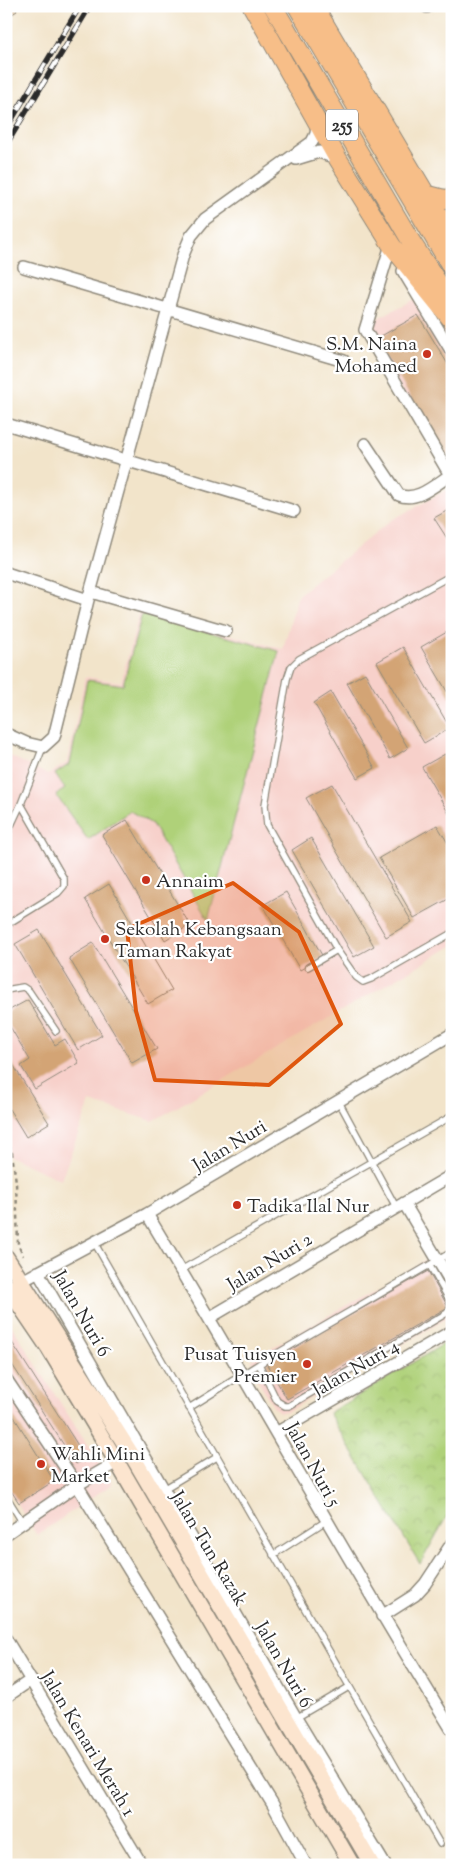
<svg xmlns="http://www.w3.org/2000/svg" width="458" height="1871" font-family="'Sorts Mill Goudy',serif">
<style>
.built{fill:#f7d0ca}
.green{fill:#afd179;stroke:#6d7e52}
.park{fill:url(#park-crowns);stroke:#6d7e52}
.building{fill:#d3a475}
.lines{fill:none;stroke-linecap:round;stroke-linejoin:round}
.service-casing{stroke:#8e887a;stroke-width:8}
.minor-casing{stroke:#8e887a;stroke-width:14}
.secondary-casing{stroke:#8e887a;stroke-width:18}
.primary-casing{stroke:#8e887a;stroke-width:20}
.path{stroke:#8e887a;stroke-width:2.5;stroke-dasharray:4 4;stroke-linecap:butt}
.service{stroke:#fff;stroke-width:5.5}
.minor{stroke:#fff;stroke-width:11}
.secondary{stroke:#fce5cf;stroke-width:15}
.primary{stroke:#f7be88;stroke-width:18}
.rail-casing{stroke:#2b2b2b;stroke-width:5.5}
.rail{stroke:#fff;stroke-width:4;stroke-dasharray:11;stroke-linecap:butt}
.marked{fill:#df570e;fill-opacity:0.2;stroke:#df570e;stroke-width:4;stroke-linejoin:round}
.poi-dot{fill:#c8321e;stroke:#fff;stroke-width:2}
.labels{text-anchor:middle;stroke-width:4.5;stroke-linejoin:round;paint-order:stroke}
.shield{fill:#fff;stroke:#6b6b6b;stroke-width:1}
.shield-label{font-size:18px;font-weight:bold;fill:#2b2b2b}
.poi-label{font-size:19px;fill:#2b2b2b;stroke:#fff;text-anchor:start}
.street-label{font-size:19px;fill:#2b2b2b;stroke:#fff}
</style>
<defs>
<pattern id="park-crowns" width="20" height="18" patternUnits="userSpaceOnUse" patternTransform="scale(1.25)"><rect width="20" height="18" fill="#afd179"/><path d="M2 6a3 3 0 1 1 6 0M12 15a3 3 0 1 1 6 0" fill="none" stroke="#97b469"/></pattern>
</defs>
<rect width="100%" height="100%" fill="#fff"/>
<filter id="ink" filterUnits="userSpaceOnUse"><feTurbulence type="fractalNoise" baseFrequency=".02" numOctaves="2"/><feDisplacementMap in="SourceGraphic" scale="10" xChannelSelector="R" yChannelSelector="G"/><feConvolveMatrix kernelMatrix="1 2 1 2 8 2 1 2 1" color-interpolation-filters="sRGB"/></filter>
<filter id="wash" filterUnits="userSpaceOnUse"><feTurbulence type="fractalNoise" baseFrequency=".0096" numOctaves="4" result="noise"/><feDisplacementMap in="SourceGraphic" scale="20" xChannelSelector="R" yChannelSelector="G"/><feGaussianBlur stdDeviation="1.12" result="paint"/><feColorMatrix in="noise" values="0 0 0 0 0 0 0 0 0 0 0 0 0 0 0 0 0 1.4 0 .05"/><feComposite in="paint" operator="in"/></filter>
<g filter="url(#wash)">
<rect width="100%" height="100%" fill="#f2e4ca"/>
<path class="built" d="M424,294L452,334V475L363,326Z
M452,487V946L153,1121L90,1102L61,1180L6,1155V754L48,775L68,762L85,677L121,682L140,611L283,649L298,595L390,521Z
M431,1257L452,1293V1315L288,1411L280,1412L274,1408L253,1372L257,1369L251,1360Z
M6,1317L112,1484L37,1535L6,1487Z"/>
<path class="green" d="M142,614L279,651L208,920L152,824L130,811L88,840L56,795L65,789L55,774L70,764L87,680L123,685Z"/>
<path class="park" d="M452,1339V1507L420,1564L329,1413Z"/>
<g id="blocks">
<path class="building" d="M6,6H14L17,11L6,18Z
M418,315L452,371V461L449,463L376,339Z
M452,508V546L434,518Z
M447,632L452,640V700L421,647Z
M403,647L450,728L424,743L377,662Z
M365,673L408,748L390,759L347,683Z
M331,692L375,768L357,778L314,703Z
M445,754L452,766V819L422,767Z
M332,784L412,922L386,937L306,798Z
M127,820L190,925L165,940L102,835Z
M437,825L452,850V897L414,918L379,858Z
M311,838L374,946L354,957L292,850Z
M109,884L172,990L148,1004L85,899Z
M286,892L323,957L300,970L263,905Z
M39,930L102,1035L78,1050L15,944Z
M93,943L157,1049L132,1063L69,958Z
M28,1000L55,1045L65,1039L79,1063L35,1089L21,1066L30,1060L6,1020V1012Z
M12,1063L49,1123L26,1137L6,1104V1066Z
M428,1271L448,1307L287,1399L266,1363Z
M6,1333L86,1458L76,1464L6,1355Z
M6,1404L54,1481L19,1503L6,1483Z"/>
</g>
</g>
<g filter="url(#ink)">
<use href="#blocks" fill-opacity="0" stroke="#8e887a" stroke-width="1"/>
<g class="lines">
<g class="service-casing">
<path id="service" d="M452,575L299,659L291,667L287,679L265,805L267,825L337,950L356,977L363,982L371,979L452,933
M6,836L21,804L43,747
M6,925L58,893L64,886V879L21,804
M308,967L337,950
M6,990L23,987L29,991L56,1031
M338,1100L396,1207
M94,1242L440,1844
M181,1270L452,1116
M259,1364L452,1252
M189,1408L259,1364L277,1401L285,1406H289L447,1313L451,1307L450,1301L430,1266
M164,1489L217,1457
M6,1496L23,1523
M273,1555L326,1521
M296,1718L349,1687"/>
</g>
<g class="minor-casing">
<path id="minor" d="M427,7L428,6
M296,159L319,152L338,159
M392,246L390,248L365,330L450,475
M24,267L344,361
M403,271L452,352
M6,424L294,511
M365,444L399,495C417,503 437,483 452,474
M6,573L88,600
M91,592L226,631
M6,734L26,743L43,747L54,737L88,600L183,255L191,236L205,219L312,142L316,134L317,122
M404,1203L452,1284
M147,1214C250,1385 347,1560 452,1730
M38,1272L296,1718L385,1865
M22,1281L147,1214L452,1034
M209,1318L452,1175
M6,1379L77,1485L272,1803L306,1865
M276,1433L452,1331
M6,1534L77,1485L117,1462
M382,1616L415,1595L425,1584L452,1543
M6,1639L142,1865
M6,1697L31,1680"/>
</g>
<g class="secondary-casing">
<path id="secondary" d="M6,1257L130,1452L372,1865
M6,1285L48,1347L117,1462L352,1865"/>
</g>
<g class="primary-casing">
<path id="primary" d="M252,6L338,159L392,246L452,320
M273,6L412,243L452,304
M297,6L452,268
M314,6L452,238
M425,194L444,199L452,198"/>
</g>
<path class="path" d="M6,1137L12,1153L16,1182L18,1244L23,1256"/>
<use href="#service" class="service"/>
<use href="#minor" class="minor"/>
<use href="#secondary" class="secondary"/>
<use href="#primary" class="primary"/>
<g class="rail-casing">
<path id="rail" d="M6,129L80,6
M6,145L90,6"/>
</g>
<use href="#rail" class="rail"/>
</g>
</g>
<path class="marked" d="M233,883L299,932L341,1024L269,1085L155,1080L136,1011L127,929Z"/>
<g class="poi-dot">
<circle cx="427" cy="354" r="5"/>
<circle cx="146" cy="880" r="5"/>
<circle cx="105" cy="939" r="5"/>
<circle cx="237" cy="1205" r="5"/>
<circle cx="307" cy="1364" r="5"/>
<circle cx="41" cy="1464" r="5"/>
</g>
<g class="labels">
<rect class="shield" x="326" y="109.5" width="32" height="31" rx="4"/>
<g class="shield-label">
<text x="342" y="131">255</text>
</g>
<g class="poi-label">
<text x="417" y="350" text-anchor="end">S.M. Naina<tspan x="417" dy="22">Mohamed</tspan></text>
<text x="156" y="887">Annaim</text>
<text x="115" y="935">Sekolah Kebangsaan<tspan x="115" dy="22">Taman Rakyat</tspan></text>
<text x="247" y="1212">Tadika Ilal Nur</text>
<text x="297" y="1360" text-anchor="end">Pusat Tuisyen<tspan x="297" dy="22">Premier</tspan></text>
<text x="51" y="1460">Wahli Mini<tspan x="51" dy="22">Market</tspan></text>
</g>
<g class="street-label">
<text transform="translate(229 1145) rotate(-31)" y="7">Jalan Nuri</text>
<text transform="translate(269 1261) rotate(-31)" y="7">Jalan Nuri 2</text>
<text transform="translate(83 1313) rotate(60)" y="7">Jalan Nuri 6</text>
<text transform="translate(355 1367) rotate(-30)" y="7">Jalan Nuri 4</text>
<text transform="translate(314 1464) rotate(61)" y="7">Jalan Nuri 5</text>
<text transform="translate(210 1548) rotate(59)" y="7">Jalan Tun Razak</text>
<text transform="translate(285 1664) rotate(60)" y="7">Jalan Nuri 6</text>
<text transform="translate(89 1743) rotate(59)" y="7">Jalan Kenari Merah 1</text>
</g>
</g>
<rect width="458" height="1871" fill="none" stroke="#fff" stroke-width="25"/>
</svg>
